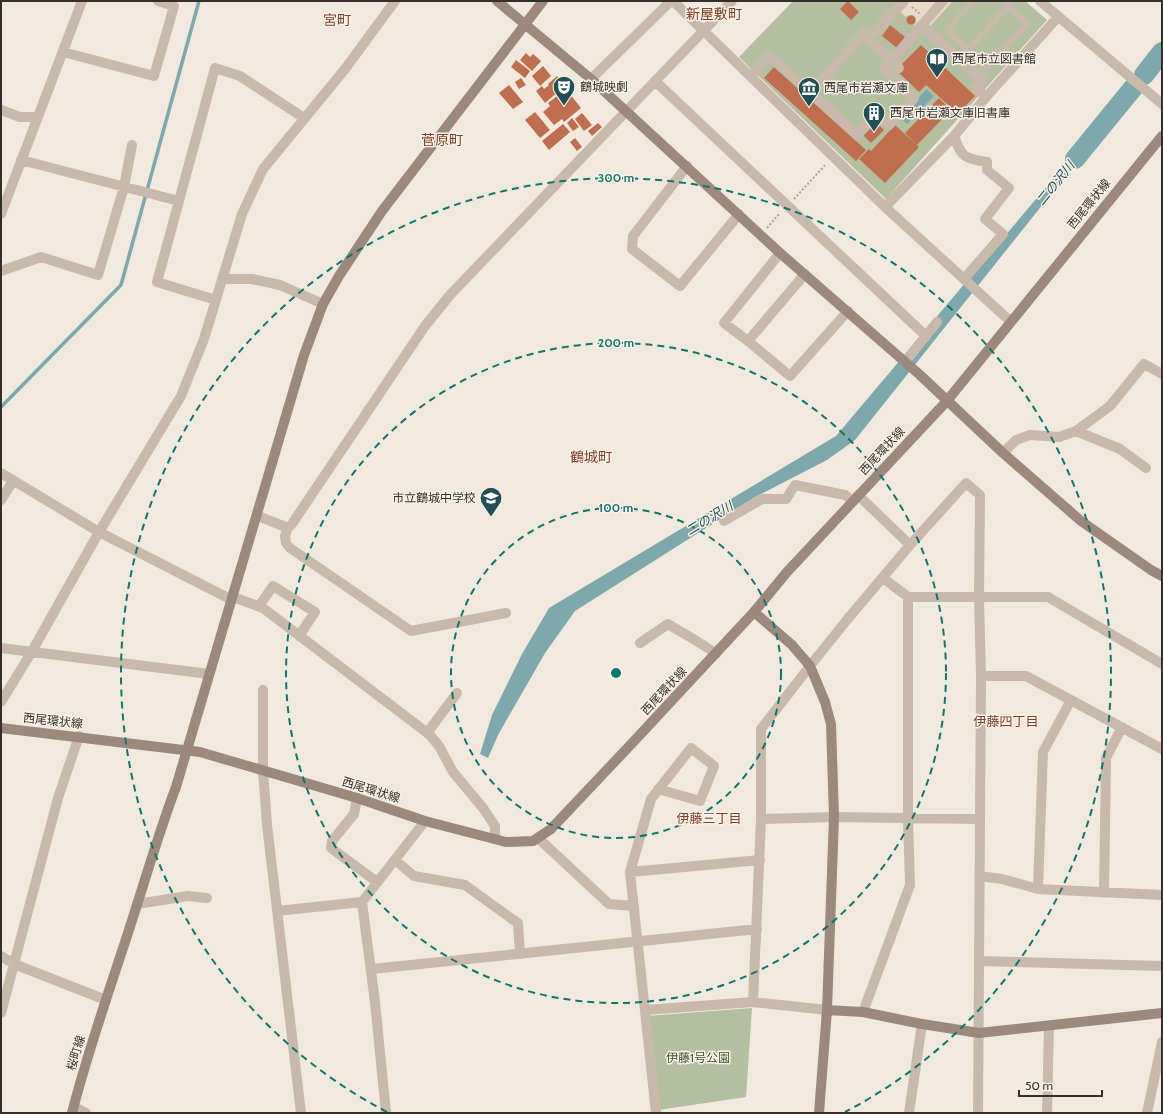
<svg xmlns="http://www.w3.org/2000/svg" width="1163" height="1114" font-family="Cabin,'Noto Sans JP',sans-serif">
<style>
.green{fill:#b3bf9e}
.plaza{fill:#e8dac5}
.water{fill:#7da8ad}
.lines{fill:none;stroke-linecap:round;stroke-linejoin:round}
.stream{stroke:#7da8ad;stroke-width:3.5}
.river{stroke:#7da8ad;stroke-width:20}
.building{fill:#c06e4d}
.path{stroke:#b4a394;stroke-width:2;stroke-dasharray:2 2;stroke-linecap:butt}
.lane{stroke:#c9b9aa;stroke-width:6}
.street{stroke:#c9b9aa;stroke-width:10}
.secondary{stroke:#9c897b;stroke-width:10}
.ring{fill:none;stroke:#0f766e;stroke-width:2;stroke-dasharray:7 5}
.labels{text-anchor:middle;stroke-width:3;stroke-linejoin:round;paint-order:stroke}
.poi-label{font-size:12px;fill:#362e29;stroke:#f9f2e9;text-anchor:start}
.street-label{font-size:12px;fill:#362e29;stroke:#f9f2e9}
.park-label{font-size:12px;fill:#44532e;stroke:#f9f2e9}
.water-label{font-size:13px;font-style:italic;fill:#205056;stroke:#f9f2e9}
.neighbourhood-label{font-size:13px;fill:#814026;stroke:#f9f2e9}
.quarter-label{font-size:14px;fill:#814026;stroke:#f9f2e9}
.centre{fill:#0f766e;stroke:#f9f2e9;stroke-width:2}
.ring-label{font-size:12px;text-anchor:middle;font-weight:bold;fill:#0f766e;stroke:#f9f2e9;stroke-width:3;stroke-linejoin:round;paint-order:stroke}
</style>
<rect width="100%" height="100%" fill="#f1e9dd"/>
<path class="green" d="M793,1H1025L1047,20L886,199L739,57Z
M752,1008L746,1097L658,1110L647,1016Z"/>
<path class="plaza" d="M899,1H953L923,34L914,25L916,22V18L913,15H909L906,17L894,6Z"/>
<path class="water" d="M927,89L934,96L907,124L900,117Z
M1091,134L1094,140L855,440L827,460L755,497L575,611L545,653L498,735L488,758L480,754L492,715L522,654L549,608L836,436Z"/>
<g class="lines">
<path class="stream" d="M1,407L121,285L199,1"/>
<path class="river" d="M1144,75L1162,52
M1075,159L1133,88"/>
</g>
<path class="building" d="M848,1L859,12L851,20L840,9Z
M906.5 20a4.5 4.5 0 1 1 9 0a4.5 4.5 0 1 1-9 0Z
M890,25L905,37L897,48L882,36Z
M921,45L975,96L953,119L950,116L955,111L926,85L919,92L896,70Z
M526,53L530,57L533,54L541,61L532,71L520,60Z
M516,60L530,71L525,78L511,67Z
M543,66L551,76L540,86L532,76Z
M774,67L866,150L856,161L764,78Z
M557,76L565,86L545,103L536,91L542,86L544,89L549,85L548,84Z
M521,78L526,85L519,89L515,82Z
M509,85L523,102L513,109L499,93Z
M566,89L581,108L564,122L562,119L554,125L543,112L550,106L548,103Z
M939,98L951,110L917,145L905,133Z
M535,112L550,130L540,138L525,120Z
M582,113L592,125L584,131L575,119Z
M572,118L579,127L573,131L567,123Z
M876,122L884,130L871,143L863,135Z
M598,123L602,127L592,136L588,131Z
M563,124L570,132L549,150L542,141Z
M895,125L919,147L885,183L859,159L869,149L871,151Z
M575,138L582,147L577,151L570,142Z"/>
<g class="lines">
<path class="path" d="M912,7L920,14
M916,109L922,115
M794,199L826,164
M767,228L780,213"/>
<path class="lane" d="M973,1L947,30L968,50L1013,1
M968,50L987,67L1027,24L1002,1"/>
<path class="street" d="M673,1L885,207L1010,321
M943,1L922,25L983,81L976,88L986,97
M1040,1L1162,104
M868,40L904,1
M63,52L154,76L174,6L158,1
M751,76L769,56L811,93L863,34L899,68
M591,79L671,1
M655,81L926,336
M808,97L811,93L857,135L877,115L888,126L914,98L884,69L922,25
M1,110L20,117H38
M954,136C962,158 964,158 987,162V170L1009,188L985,219L1003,234L964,279
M21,160L179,201L157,282L216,300
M687,166L633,236L632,249L680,286L739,214
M179,201L215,68L240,76L304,118
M885,207L954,136L986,97L1058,17
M1,214L82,1
M1,271L41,257L98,275L124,187L132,145
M805,274L748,341L790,376L848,311
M222,279H252L280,285L323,304
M748,341L724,323L780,253
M905,362L937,322
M1076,431L1110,406L1144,364L1162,374
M1003,453L1016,440L1030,435L1059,437L1076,431L1120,449L1146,468
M1,473L99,532L232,600
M858,495L910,545
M1,500L13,481
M258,516L288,528L292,524L425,326L450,295L732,1
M724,521L762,499H786L795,485L845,495L853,501
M288,527L285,536L286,543L290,548L411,631L506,613
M883,578L908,597H1048L1162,664
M233,597L263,608L430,735L439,746L453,772L483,808L495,826V839
M259,606L273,586L315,612L299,636
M640,643L668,624C684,634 700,642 716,654
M1,648L209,674
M981,676H1026L1162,749
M263,690V771L267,825L301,1113
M1,702L31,653L99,532L181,396L204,339L242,214L263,169L345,69L395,1
M427,733L457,693
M357,798L354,814L332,841L331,848L377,882
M761,819L834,817L979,819
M538,838L609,904L634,906
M395,860L414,876L465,885L512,919L518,923L520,954
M630,872L760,860
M980,876L1002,879L1038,889L1162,895
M1038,889L1043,752L1071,700
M1104,893L1106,758L1122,727
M137,904L188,896L207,898
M277,911L362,902
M1,956L14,964L106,1000
M980,961L1162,966
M372,969L757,929
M753,1002L761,819V729L810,666L846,621L910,545L966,483L980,495L979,598L981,676L978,1113
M645,1010L753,1002L827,1010
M863,1012L910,885L908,818V597
M1,1013L58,798L79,736
M74,1107L86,1113
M386,1113L375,1002L362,902L425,821
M656,1113L630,872L651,799L691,748L714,766L700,801L658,789
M909,1113L922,1024
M1047,1113L1049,1026
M1147,1113L1162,1042"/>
<path class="secondary" d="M497,1L591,79L780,253L920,375L1003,453L1081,521L1151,570L1162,576
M754,612L792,645L810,666L825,702L831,724L834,817L827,1010L819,1113
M1,728L200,752L357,798L425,821L506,842L533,841L551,829L636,739L754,612L787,572L946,402L1162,136
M827,1010L863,1012L922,1024L979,1033L1162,1013
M72,1113C87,1054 107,997 126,939C143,888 157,837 176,787L304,355L323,304L339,276L382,211L543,1"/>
</g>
<g class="ring">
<circle cx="616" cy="673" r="165"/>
<circle cx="616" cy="673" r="330"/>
<path d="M387 1112A495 495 0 1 1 845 1112"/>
</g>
<defs>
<g id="library-pin" transform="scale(1.15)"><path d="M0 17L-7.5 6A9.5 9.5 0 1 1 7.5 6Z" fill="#205056" stroke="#f9f2e9"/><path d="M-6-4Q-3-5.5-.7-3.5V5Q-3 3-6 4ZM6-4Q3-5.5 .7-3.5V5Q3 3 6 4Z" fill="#fff"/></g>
<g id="theatre-pin" transform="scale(1.15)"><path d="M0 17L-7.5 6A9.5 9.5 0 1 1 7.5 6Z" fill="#205056" stroke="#f9f2e9"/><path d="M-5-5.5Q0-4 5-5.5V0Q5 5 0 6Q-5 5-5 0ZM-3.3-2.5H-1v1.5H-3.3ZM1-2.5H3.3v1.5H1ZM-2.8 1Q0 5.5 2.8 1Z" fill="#fff"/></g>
<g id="museum-pin" transform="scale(1.15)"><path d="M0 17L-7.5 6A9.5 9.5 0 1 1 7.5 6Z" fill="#205056" stroke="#f9f2e9"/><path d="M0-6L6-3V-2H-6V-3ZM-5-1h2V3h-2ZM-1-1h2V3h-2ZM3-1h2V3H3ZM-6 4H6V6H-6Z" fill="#fff"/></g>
<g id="building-pin" transform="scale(1.15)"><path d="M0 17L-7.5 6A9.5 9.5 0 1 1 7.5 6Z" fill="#205056" stroke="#f9f2e9"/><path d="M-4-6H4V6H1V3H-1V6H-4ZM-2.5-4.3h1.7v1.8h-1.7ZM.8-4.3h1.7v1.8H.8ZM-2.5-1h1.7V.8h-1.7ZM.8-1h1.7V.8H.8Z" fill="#fff"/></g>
<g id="school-pin" transform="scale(1.15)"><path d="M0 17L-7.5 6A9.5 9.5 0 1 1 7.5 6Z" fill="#205056" stroke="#f9f2e9"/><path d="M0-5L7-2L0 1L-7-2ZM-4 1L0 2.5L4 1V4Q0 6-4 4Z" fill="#fff"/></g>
</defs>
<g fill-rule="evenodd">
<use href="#library-pin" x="937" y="59"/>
<use href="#theatre-pin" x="564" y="87"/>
<use href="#museum-pin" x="809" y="88"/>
<use href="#building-pin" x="874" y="113"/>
<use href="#school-pin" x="491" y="498"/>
</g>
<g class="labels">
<g class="poi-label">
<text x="952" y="63">西尾市立図書館</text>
<text x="580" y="91">鶴城映劇</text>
<text x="824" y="92">西尾市岩瀬文庫</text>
<text x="890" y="117">西尾市岩瀬文庫旧書庫</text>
<text x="476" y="502" text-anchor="end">市立鶴城中学校</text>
</g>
<g class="street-label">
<text transform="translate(1089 204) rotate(-51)" y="4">西尾環状線</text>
<text transform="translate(882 451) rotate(-47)" y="4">西尾環状線</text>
<text transform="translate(664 691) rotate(-47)" y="4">西尾環状線</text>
<text transform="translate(53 721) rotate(6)" y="4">西尾環状線</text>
<text transform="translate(371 790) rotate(17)" y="4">西尾環状線</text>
<text transform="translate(76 1053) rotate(-73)" y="4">桜町線</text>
</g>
<g class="park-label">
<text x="698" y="1062">伊藤1号公園</text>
</g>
<g class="water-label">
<text transform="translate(1055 183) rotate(-51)" y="5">二の沢川</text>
<text transform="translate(709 518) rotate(-31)" y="5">二の沢川</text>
</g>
<g class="neighbourhood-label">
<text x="1006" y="726">伊藤四丁目</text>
<text x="709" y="823">伊藤三丁目</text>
</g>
<g class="quarter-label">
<text x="714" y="19">新屋敷町</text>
<text x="337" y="25">宮町</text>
<text x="442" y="145">菅原町</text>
<text x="591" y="462">鶴城町</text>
</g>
</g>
<circle cx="616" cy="673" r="6" class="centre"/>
<g class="ring-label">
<text x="616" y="182">300 m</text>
<text x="616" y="347">200 m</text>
<text x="616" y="512">100 m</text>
</g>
<rect width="1163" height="1114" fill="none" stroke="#362e29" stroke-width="4"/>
<path d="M1019 1090v6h83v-6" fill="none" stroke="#362e29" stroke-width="2"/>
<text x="1025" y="1090" font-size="12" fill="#362e29" stroke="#f9f2e9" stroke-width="3" paint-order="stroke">50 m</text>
</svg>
